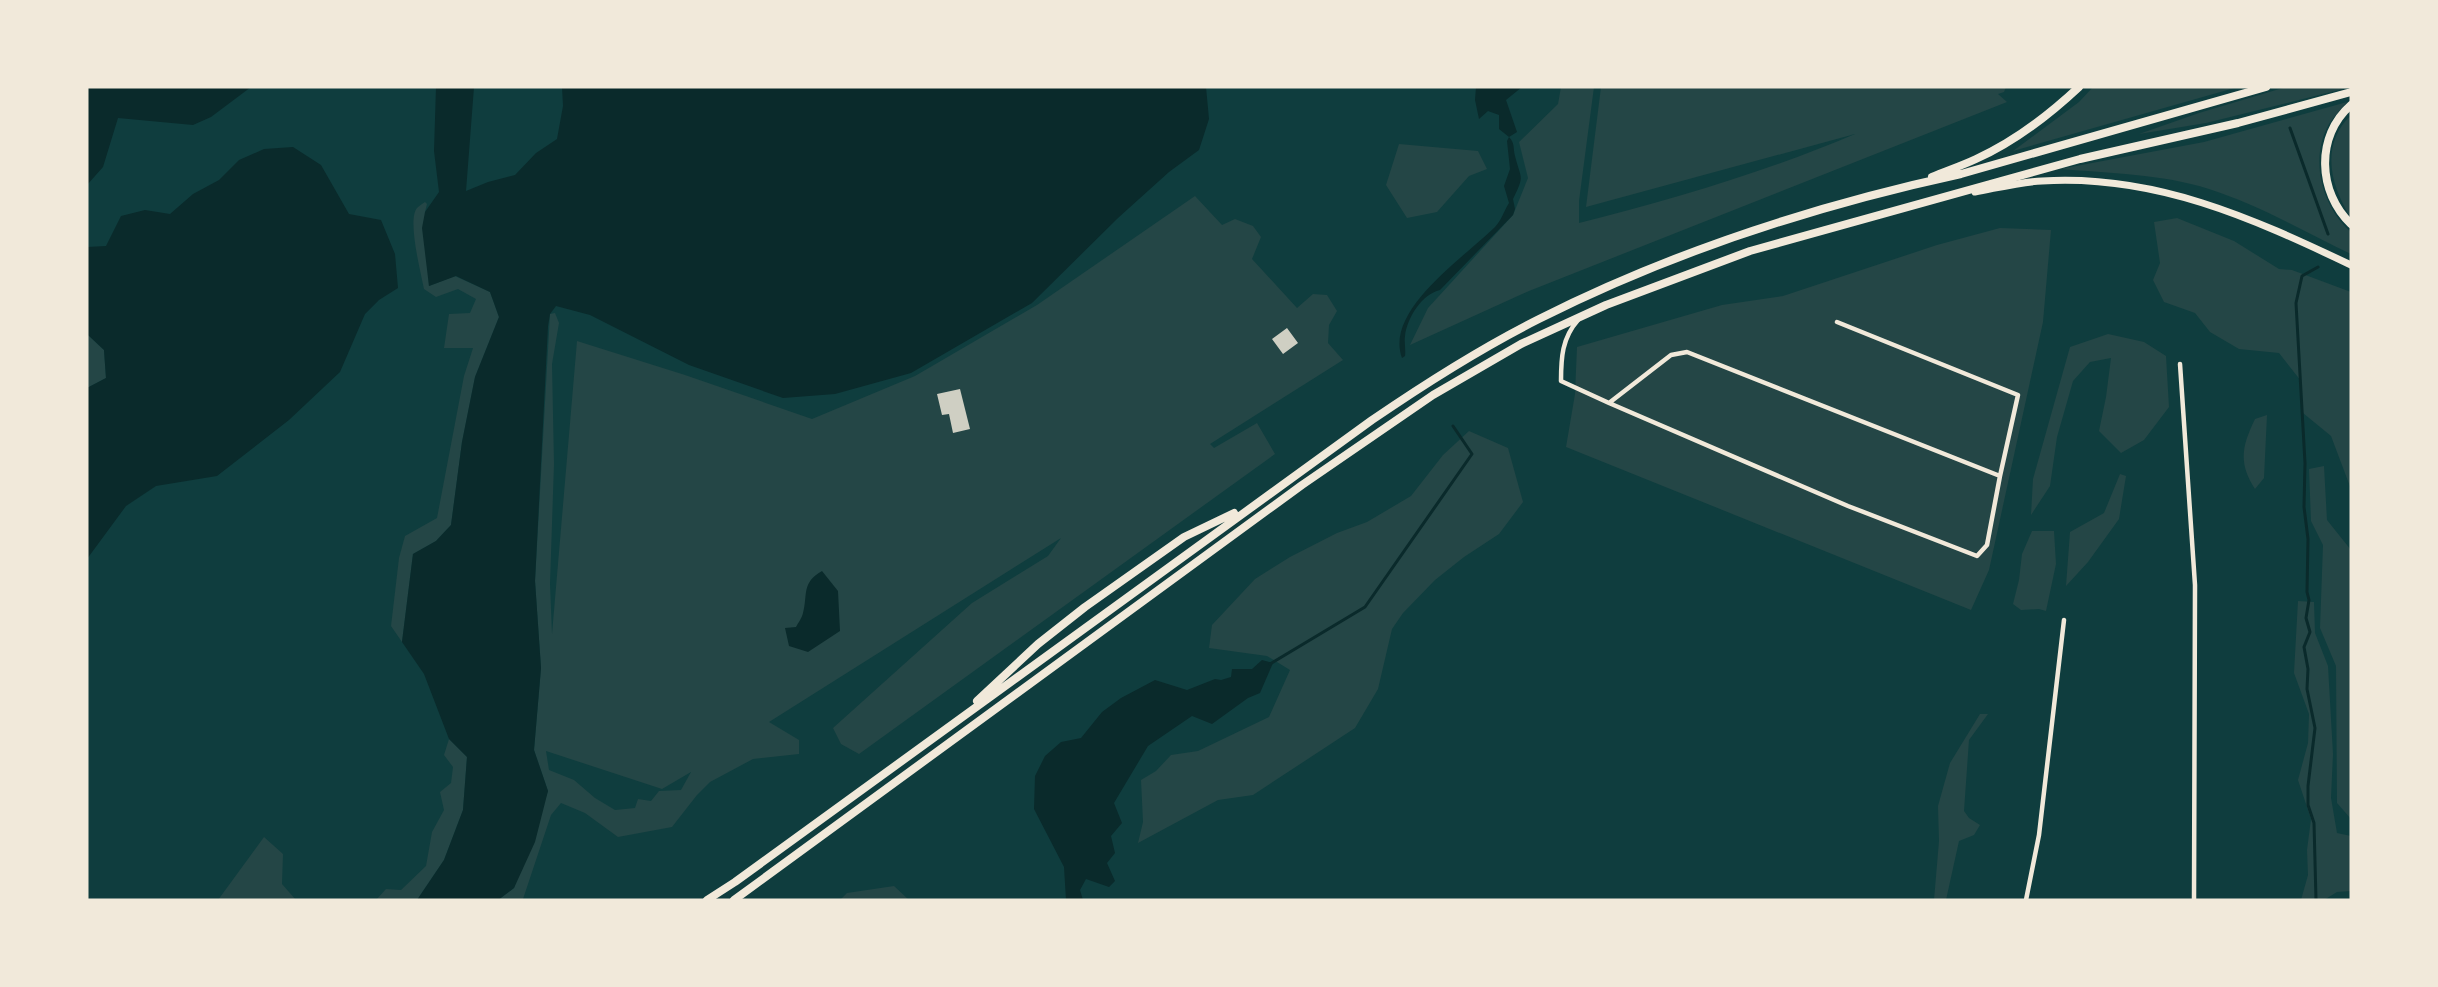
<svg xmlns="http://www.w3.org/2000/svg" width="2438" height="987" font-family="Commissioner,sans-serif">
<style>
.green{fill:#244646;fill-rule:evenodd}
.water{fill:#0a2a2b}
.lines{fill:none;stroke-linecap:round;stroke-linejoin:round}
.stream{stroke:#0a2a2b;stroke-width:3}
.building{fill:#cfcfc3}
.minor{stroke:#f1e9da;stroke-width:4.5}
.secondary{stroke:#f1e9da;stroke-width:7}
.trunk{stroke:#f1e9da;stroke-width:8}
</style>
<rect width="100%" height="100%" fill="#0f3d3e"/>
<path class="green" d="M1561,87H1594L1579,201V223C1673,199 1766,172 1855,134L1586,207L1601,87H2006L2004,92L1998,94L2007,102L1529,291L1410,345L1428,308L1513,215L1528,178L1519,142L1558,104Z
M2093,87H2238L2013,151L2079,102Z
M2286,87H2351L2206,123L2139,134L2199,113Z
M2347,102C2341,109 2334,116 2329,124C2309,159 2322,207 2351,232V254C2305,232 2259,205 2209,189C2162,174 2109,173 2060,169L2204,142Z
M2351,115V218C2330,185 2320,145 2351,115Z
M1399,144L1478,151L1487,169L1469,176L1437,212L1407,218L1386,185Z
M1195,196L1222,225L1235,219L1253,226L1261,237L1252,259L1297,308L1313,294L1327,295L1337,311L1329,325L1328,343L1343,360L1210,444L1214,448L1257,423L1275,454L859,754L841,744L833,728L972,603L1048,556L1061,538L769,722L799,740V754L753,759L710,782L697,795L672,827L618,837L585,813L561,803L551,815L523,899L498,900L514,888L548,791L534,750L541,668L535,581L550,314L555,313L559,323L552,364L554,464L550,584L552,634L577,341L685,375L812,419L915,376L1037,305ZM546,751L662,789L691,772L681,790L659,791L651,801L638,799L635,808L615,810L595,798L574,780L549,770Z
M425,202L427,204L425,212L429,286L455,276L490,292L499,317L475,377L462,442L451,525L436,541L413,554L402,642L391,626L399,558L405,536L437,518L464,376L473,348H444L449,314L470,313L476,299L458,289L436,297L424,289C421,273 407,220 417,208C419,206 422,204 425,202Z
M2177,218L2234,241L2279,269L2292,270L2351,292V489L2331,436L2303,413L2301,381L2279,353L2239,349L2210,332L2195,313L2164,302L2153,280L2160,263L2154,222Z
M2000,228L2051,230L2043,322L1989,570L1971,610L1566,447L1575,394L1577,347L1722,305L1783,296L1937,245Z
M87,334L104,350L106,378L87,388Z
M2108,334L2144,342L2166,356L2169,407L2144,440L2121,453L2099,431L2106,397L2111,358L2090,362L2073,381L2057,437L2050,486L2031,515L2033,479L2070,347Z
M2267,415L2264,478L2255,489C2238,463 2242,446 2255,419Z
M1469,431L1508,448L1523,502L1499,534L1464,557L1435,580L1403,613L1392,629L1378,689L1355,728L1253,795L1218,800L1138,843L1143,822L1141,780L1156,771L1171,755L1198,751L1269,717L1290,670L1267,656L1209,648L1212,625L1255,579L1290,557L1337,533L1367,522L1411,496L1443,455Z
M2324,466L2327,520L2351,550V819L2337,803L2336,666L2320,628L2323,545L2311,521L2309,469Z
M2120,474L2126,476L2119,519L2088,562L2066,586L2070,532L2104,513Z
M2032,531H2054L2056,564L2046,611L2039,609L2021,610L2013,604L2019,580L2022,554Z
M2298,601L2314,602L2315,633L2328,666L2333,754L2331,798L2337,833L2351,836V891L2337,892L2324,900H2301L2308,875L2307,850L2311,819L2298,780L2308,743L2309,714L2294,673Z
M1980,714H1988L1969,740L1964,811L1969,818L1980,825L1974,835L1959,841L1946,900H1934L1939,841L1938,806L1950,763Z
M449,739L467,757L463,810L444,860L417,900H376L386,889L401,890L426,866L432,832L444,810L440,792L451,783L453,767L444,755Z
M264,837L283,854L282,884L296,900H218Z
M894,886L909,900H840L847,893Z"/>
<path class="water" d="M87,87H251L211,117L193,125L118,118L103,167L87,185Z
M436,87H474L466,191L488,182L515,175L536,153L557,139L563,106L562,87H1206L1209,119L1199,150L1169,172L1118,218L1032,303L911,373L835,394L783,398L689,365L590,315L556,306L550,314L548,326L535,581L541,668L534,750L548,791L535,842L514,888L498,900H417L444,860L463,810L467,757L449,739L424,674L402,642L413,554L436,541L451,525L462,442L475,377L499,317L490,292L456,276L429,286L422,228L425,212L439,192L434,151Z
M1476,87H1522L1506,100L1517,132L1509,137C1515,143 1513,148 1515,156C1521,180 1525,174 1513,199L1515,209L1513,215L1440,290C1422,294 1407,318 1405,336C1404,343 1406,349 1405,356L1402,358C1384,310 1466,256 1495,227C1501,221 1504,211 1509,203L1504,186L1510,169L1507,141L1509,137L1499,129V115L1488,111L1479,119L1475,100Z
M293,147L321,165L349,214L381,220L395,254L398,288L379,300L365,314L340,372L289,420L217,476L156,486L126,506L87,559V388L106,378L104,350L87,334V247L106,246L121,216L145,210L170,214L193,194L219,180L239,160L264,149Z
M822,571L838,591L840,631L808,652L789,646L785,628L796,627C798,623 802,618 803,613C808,595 801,583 822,571Z
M1262,660L1273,663L1260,693L1248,698L1212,724L1192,716L1148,746L1114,803L1122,823L1111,836L1115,853L1107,863L1115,881L1109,887L1086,879L1080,890L1083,900H1066L1064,867L1034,809L1035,776L1045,756L1061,742L1081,738L1102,712L1121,698L1155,680L1187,690L1215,679L1221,680L1231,677L1232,669H1252Z"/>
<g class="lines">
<path class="stream" d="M2290,128L2328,234
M1270,664L1365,607L1472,454L1453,426
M2316,900L2314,823L2308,805V786L2315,728L2307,689L2308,669L2304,647L2310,632L2306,618L2309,600L2307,592L2308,539L2304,507L2305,463L2296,303L2302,276L2318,267"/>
</g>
<path class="building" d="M1287,328L1298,343L1283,354L1272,339Z
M960,389L970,429L953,433L949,414L942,415L937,394Z"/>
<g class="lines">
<path class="minor" d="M1578,320C1562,338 1561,358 1561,381L1609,403L1671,355L1687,352L2000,476L2018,395L1837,322
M2180,364L2195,585L2194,900
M1609,403L1848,506L1977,556L1987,545L2000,476
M2026,900L2039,835L2064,620"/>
<path class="secondary" d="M1975,192C1997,188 2020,182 2042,181C2155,174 2252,218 2351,265"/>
<path class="trunk" d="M2351,105C2315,136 2318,193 2351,224
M1932,177C1946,171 1961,166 1976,159C2014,142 2049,115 2079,87
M977,701L1038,644L1085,607L1184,537L1234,513
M707,900L735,882L1372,420C1426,383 1481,348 1539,319C1670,253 1818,205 1961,174L2266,87
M734,900L1302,485L1433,395L1521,344L1606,305L1750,251L2080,159L2238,123L2351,92"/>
</g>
<rect width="2438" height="987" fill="none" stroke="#f1e9da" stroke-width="177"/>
</svg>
